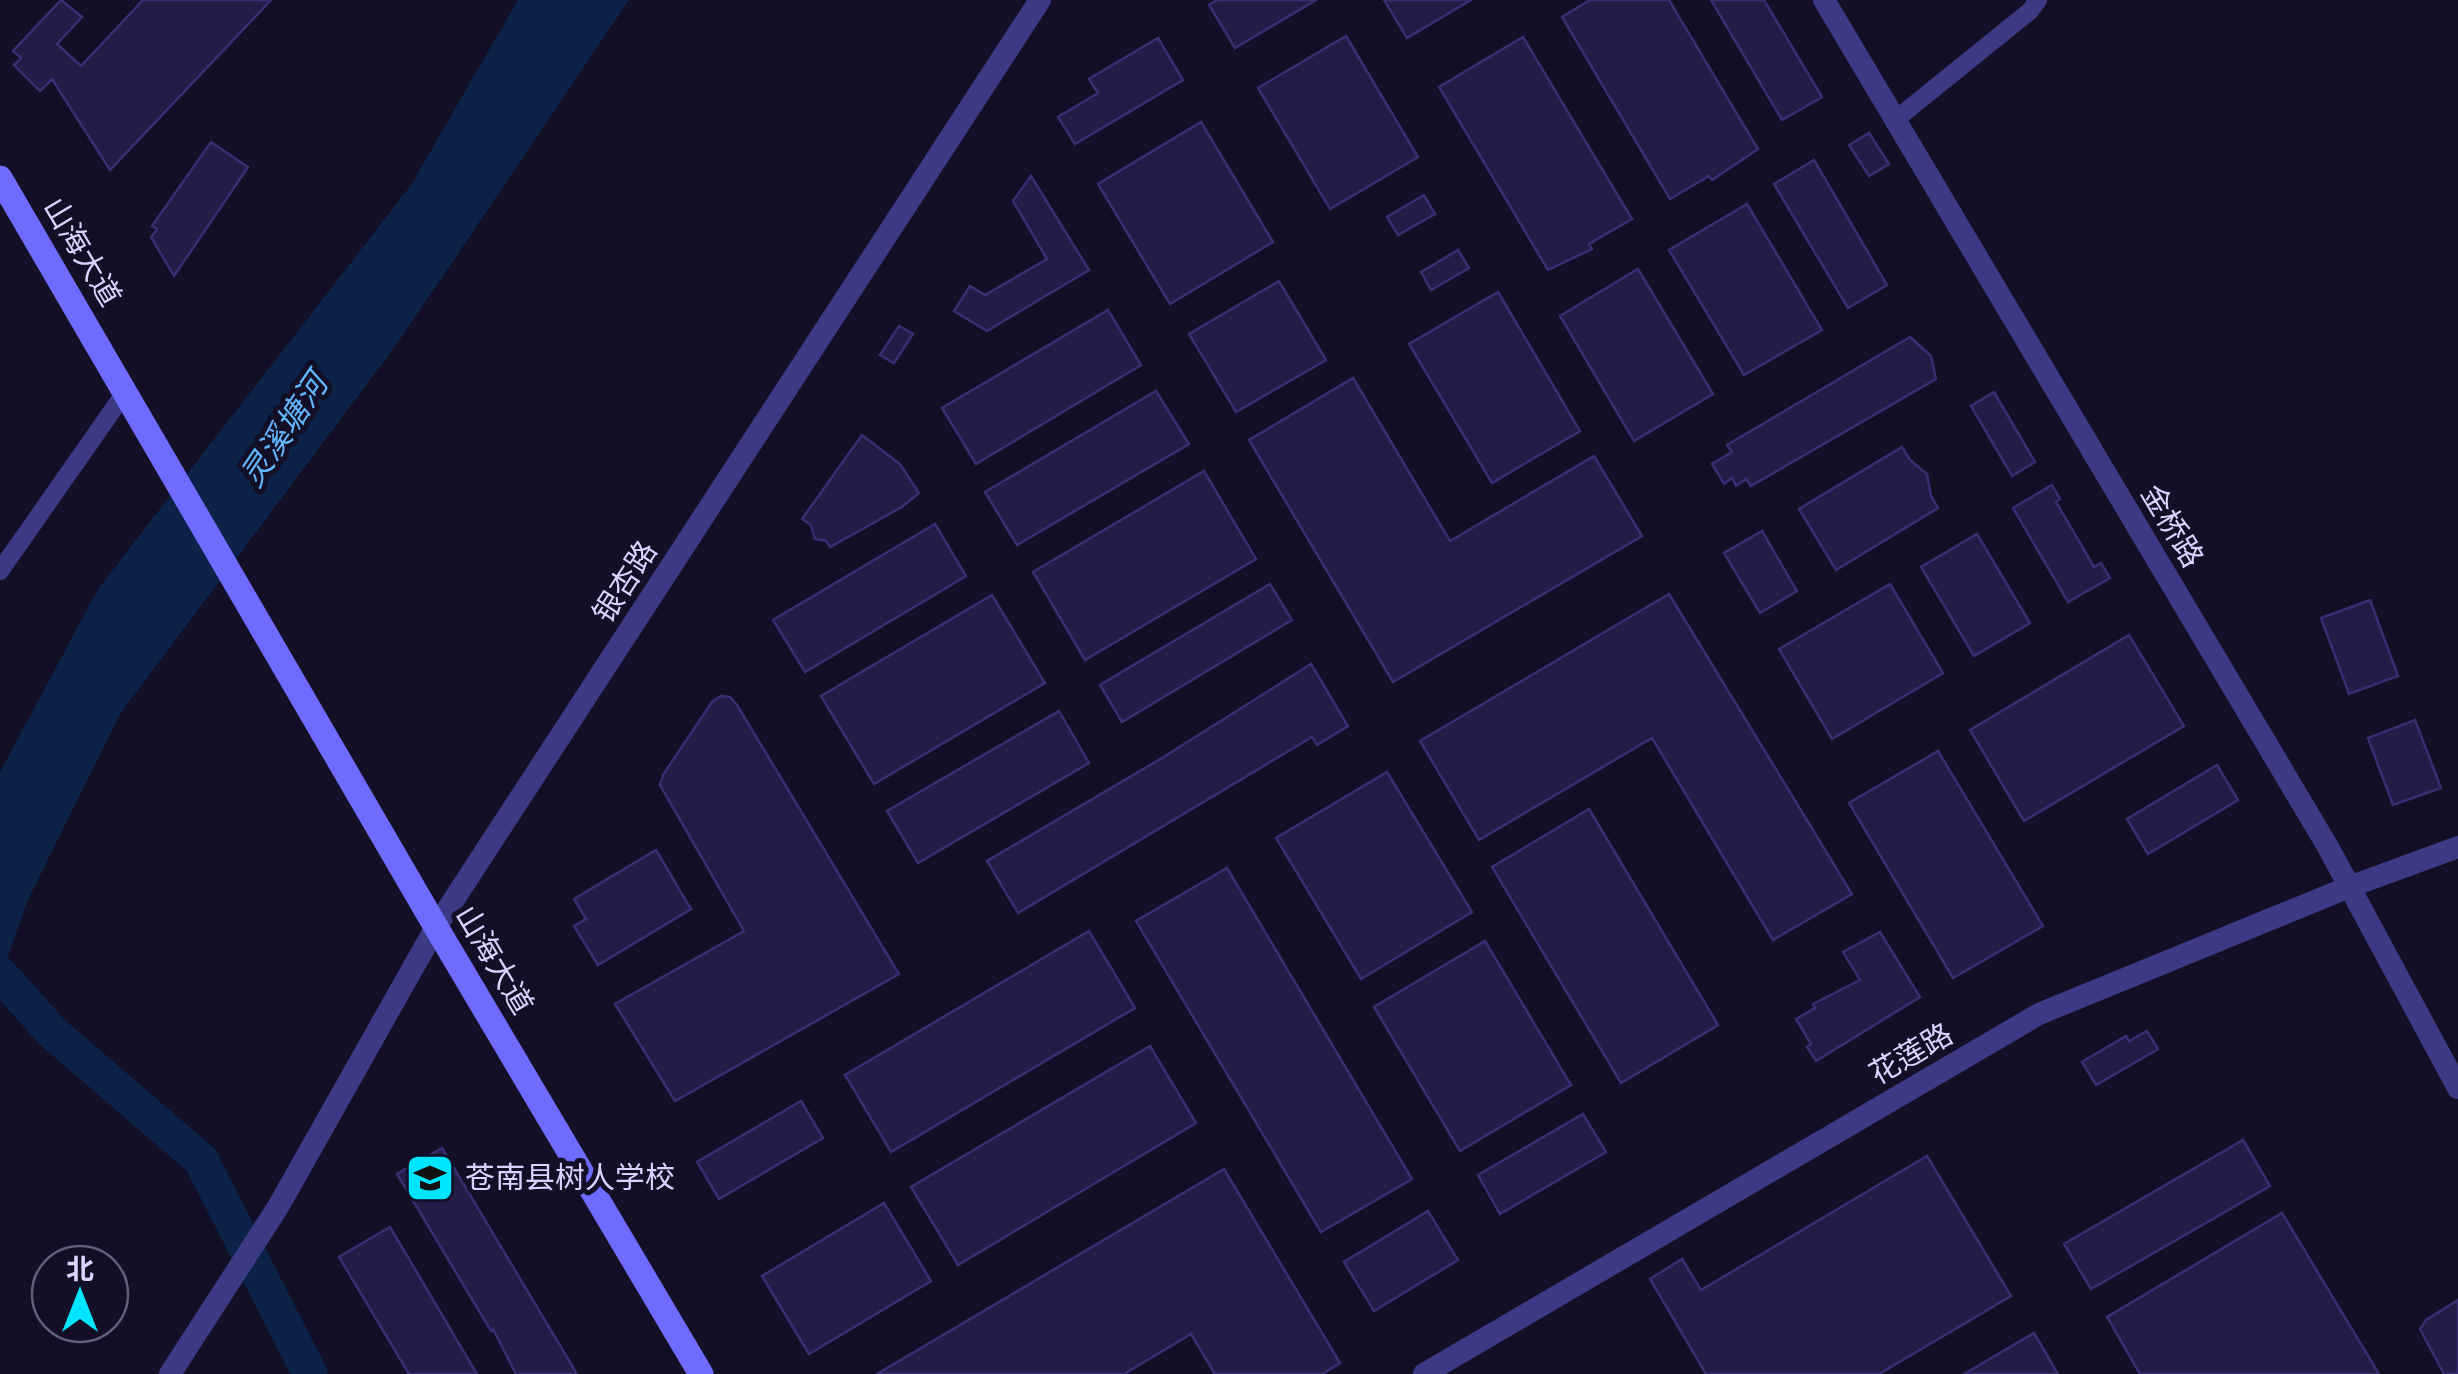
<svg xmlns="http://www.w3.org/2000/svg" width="2458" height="1374" font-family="Rubik,'Noto Sans SC',sans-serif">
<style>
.water{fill:#0c2248}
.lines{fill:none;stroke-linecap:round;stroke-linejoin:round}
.river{stroke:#0c2248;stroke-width:35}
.building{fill:#241b47;stroke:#3b2d73;stroke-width:2.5}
.minor{stroke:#3d3a85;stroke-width:18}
.tertiary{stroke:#3d3a85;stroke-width:22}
.secondary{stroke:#6f6bff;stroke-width:25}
.labels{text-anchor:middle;stroke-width:10;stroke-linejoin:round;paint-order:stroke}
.street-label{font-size:30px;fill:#d9d4ff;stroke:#130f26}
.poi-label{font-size:30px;fill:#d9d4ff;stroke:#130f26;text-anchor:start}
.water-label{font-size:32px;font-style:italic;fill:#62b6ff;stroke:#130f26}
</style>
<rect width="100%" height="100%" fill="#130f26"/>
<path class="water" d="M518,0H629L399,341L120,714L27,902L0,979V772L98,589L411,185Z"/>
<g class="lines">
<path class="river" d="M0,974L52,1032L201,1160L310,1374"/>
</g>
<path class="building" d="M61,0L82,17L57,44L81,66L143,0H271L110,170L52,79L40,91L14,65L21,58L13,51Z
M1217,0H1316L1235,48L1209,5Z
M1384,0H1471L1407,38Z
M1590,0H1669L1758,149L1712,180L1709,176L1670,199L1562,17Z
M1711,0H1764L1822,97L1782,120Z
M1346,36L1418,157L1330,209L1258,88Z
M1523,37L1632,219L1589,244L1592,249L1548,270L1439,87Z
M1158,38L1183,80L1075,144L1058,117L1098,93L1089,79Z
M1201,122L1273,242L1170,304L1098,184Z
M1869,133L1889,164L1869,176L1849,145Z
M211,142L248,167L174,276L151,237L157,229L152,226Z
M1814,160L1887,285L1848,308L1774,184Z
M1031,176L1089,270L987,331L954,311L970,286L985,295L1047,259L1013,201Z
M1424,195L1435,214L1398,235L1387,217Z
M1747,204L1822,330L1744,375L1669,250Z
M1458,250L1469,268L1431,290L1421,272Z
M1638,269L1713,394L1634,441L1560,316Z
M1279,281L1326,360L1236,412L1189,334Z
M1498,292L1580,431L1492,483L1409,344Z
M1108,310L1141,365L976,464L942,408Z
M899,326L913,334L894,363L880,355Z
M1910,337L1931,356L1936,379L1751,486L1746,479L1736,486L1732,478L1724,484L1712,464L1732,452L1727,445Z
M1353,378L1450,541L1594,456L1642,536L1393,682L1249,440Z
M1156,391L1189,444L1017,545L985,492Z
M1994,392L2035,462L2012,476L1971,406Z
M862,435L900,464L919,493L902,507L830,547L826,541L815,539L811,525L802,519Z
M1902,447L1910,460L1927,474L1931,496L1938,508L1836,570L1799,509Z
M1204,471L1256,559L1085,660L1033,572Z
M2052,485L2060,499L2056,502L2094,567L2101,563L2110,578L2068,602L2013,508Z
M935,524L966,576L805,672L773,620Z
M1762,531L1797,591L1760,613L1724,553Z
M1977,534L2030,623L1974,656L1921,567Z
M1270,584L1292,620L1122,722L1100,685Z
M1890,584L1943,673L1832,739L1779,649Z
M1669,594L1852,894L1773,940L1652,738L1479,840L1420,741Z
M992,595L1045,683L874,784L821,696Z
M2370,600L2398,676L2349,694L2321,618Z
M2129,635L2184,726L2024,821L1970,730Z
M1311,664L1348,726L1317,745L1312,737L1018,913L987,861L1162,758Z
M721,696L730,697L737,705L899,974L675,1101L615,1004L744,931L660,785L663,775L712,702Z
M1059,711L1089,763L918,863L887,811Z
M2415,720L2441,788L2393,805L2368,738Z
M1938,751L2043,926L1953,978L1849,803Z
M2217,765L2238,800L2148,854L2127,819Z
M1387,772L1472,912L1361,979L1276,838Z
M1589,809L1718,1025L1621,1083L1492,867Z
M656,850L691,909L598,965L574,926L586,919L574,899Z
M1227,868L1412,1179L1321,1232L1136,921Z
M1089,931L1135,1008L891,1152L845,1075Z
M1880,932L1920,997L1816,1061L1807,1047L1811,1044L1796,1019L1815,1008L1813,1004L1860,980L1843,952Z
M1485,941L1571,1085L1460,1151L1374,1007Z
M2147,1031L2158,1049L2096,1085L2082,1062L2126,1036L2129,1041Z
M1150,1046L1196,1123L958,1265L911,1187Z
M801,1101L823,1138L719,1199L697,1162Z
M1583,1114L1606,1152L1500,1214L1478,1175Z
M2243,1140L2270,1186L2091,1289L2064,1244Z
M442,1148L577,1374H516L493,1329L491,1331L397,1174Z
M1927,1156L2011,1296L1879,1374H1706L1650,1279L1682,1259L1701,1290Z
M1224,1169L1340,1363L1322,1374H1215L1191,1334L1124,1374H877Z
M884,1203L931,1281L809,1354L762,1276Z
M1428,1211L1458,1260L1374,1311L1344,1262Z
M2282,1213L2379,1374H2140L2107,1317Z
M390,1227L477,1374H409L339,1257Z
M2458,1300V1374H2444L2420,1329L2426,1320Z
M2034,1333L2058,1374H1964Z"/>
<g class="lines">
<path class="minor" d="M1895,120L2030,11L2038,0
M0,571L126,391"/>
<path class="tertiary" d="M1824,0L2328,847L2458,1088
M170,1374L278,1207L436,927L1040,0
M1424,1374L2039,1014L2349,887L2458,847"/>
<path class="secondary" d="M0,178L436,927L701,1374"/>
</g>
<defs>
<g id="school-square" transform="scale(2.5)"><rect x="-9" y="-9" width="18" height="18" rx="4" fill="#00e5ff" stroke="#130f26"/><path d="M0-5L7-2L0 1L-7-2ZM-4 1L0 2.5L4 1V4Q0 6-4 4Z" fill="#111"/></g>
</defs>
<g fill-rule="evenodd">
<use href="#school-square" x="430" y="1178"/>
</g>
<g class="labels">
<g class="street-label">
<text transform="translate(82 252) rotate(59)" y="10">山海大道</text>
<text transform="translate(2172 526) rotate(59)" y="10">金桥路</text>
<text transform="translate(625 582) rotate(-57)" y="10">银杏路</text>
<text transform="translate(494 960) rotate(59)" y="10">山海大道</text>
<text transform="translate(1911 1054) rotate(-30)" y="10">花莲路</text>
</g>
<g class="poi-label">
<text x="465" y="1188">苍南县树人学校</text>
</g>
<g class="water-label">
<text transform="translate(284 430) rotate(-56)" y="11">灵溪塘河</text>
</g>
</g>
<g transform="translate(80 1294)"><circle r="48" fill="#130f26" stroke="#625e7d" stroke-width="2.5"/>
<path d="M0-8L18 38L0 25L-18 38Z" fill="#00e5ff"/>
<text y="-15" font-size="28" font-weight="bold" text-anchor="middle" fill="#d9d4ff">北</text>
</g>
</svg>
